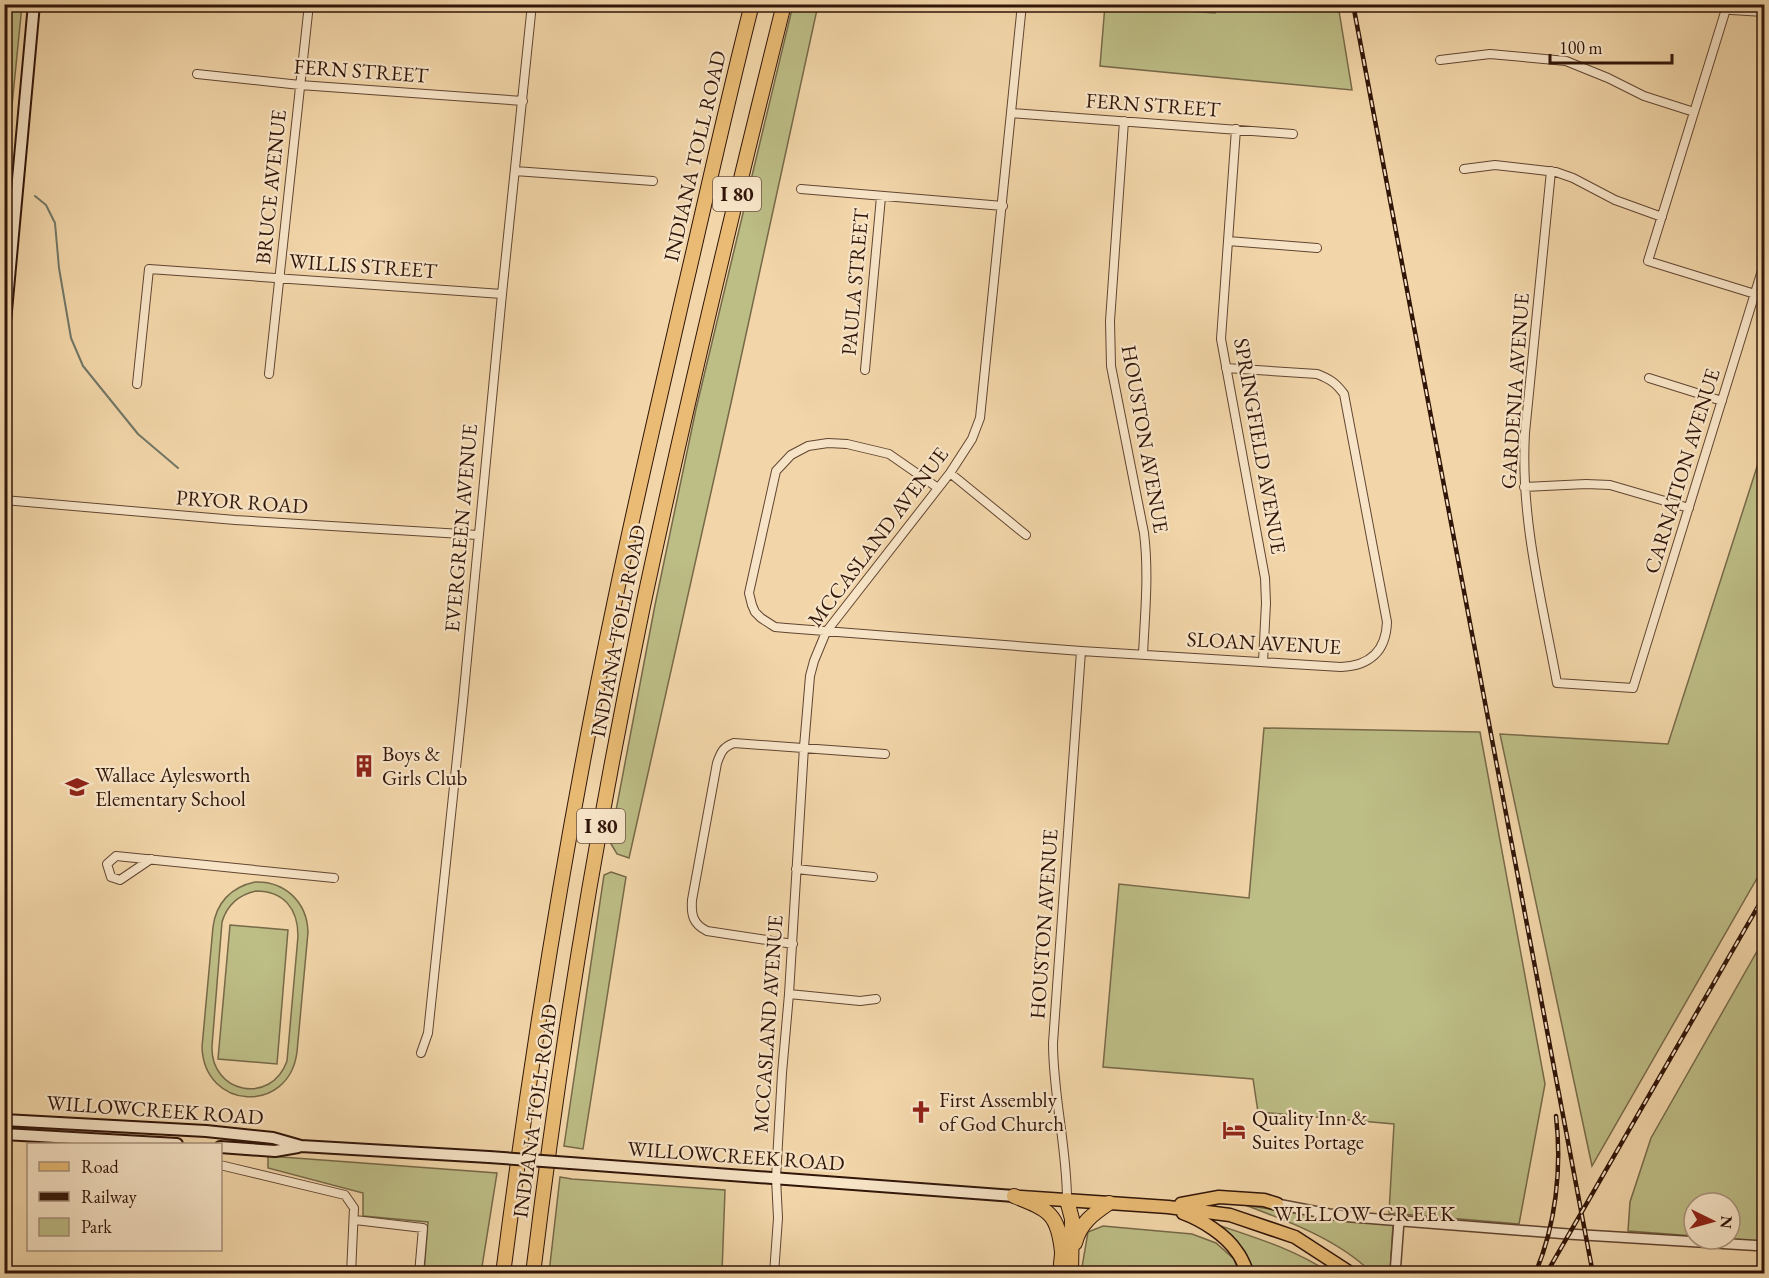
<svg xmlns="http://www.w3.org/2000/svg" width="1769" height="1278" font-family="'EB Garamond',serif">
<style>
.green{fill:#bdbd86;stroke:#776948;stroke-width:1.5;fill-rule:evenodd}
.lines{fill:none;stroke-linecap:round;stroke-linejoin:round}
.stream{stroke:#717767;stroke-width:2}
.minor-casing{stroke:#614531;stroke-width:10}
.tertiary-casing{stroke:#614531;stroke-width:12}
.secondary-casing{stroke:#311509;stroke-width:14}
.primary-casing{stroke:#311509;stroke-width:15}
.motorway-casing{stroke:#311509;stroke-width:16}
.minor{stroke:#f7e4c7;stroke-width:8}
.tertiary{stroke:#f7e4c7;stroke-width:9}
.secondary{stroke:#f7e4c7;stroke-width:10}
.primary{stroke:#e9bb74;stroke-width:12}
.motorway{stroke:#e9bb74;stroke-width:14}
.rail-casing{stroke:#311509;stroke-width:4.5}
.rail{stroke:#f7e4c7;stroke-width:2;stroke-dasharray:7;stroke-linecap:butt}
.secondary-bridge-casing{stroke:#311509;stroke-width:14;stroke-linecap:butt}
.secondary-bridge{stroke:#f7e4c7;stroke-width:10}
.labels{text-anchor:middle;stroke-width:4.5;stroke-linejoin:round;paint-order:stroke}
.shield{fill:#f7e4c7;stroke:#6c5342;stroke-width:1.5}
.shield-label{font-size:20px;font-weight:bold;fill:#311509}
.street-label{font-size:21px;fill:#311509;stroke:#f7e4c7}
.poi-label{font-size:21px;fill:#311509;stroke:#f7e4c7;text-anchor:start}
.neighbourhood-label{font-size:22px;letter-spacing:1.5px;fill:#311509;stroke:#f7e4c7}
</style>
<rect width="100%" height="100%" fill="#f2d6a9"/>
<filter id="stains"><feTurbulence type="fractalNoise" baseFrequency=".00333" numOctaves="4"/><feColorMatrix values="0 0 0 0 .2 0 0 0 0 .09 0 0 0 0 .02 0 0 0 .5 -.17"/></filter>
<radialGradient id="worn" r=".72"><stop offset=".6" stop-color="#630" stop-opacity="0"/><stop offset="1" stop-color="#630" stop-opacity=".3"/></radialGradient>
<path class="green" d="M5,4L22,5L5,176L4,5Z
M793,5H818L731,403L629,858L617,854L610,842L655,605L696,409Z
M1105,5L1215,13L1217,5H1338L1352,90L1100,66Z
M1764,445V866L1592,1166L1500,734L1668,744Z
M1264,728L1480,732L1545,1084L1519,1224L1389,1213L1394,1124L1258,1112L1253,1079L1103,1067L1119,884L1249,898Z
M611,872L626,877L583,1149L564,1146L604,875Z
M255,882C285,881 307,902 308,932L297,1052C289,1115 204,1110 202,1047L213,927C216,903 231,887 255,882ZM256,891C284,891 298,909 298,936L287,1061C271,1106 210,1093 212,1046L222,922C227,905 238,895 256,891Z
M230,925L288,930L277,1064L218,1059Z
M1764,939V1242L1730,1239V1203H1694V1236L1628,1231L1630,1202L1651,1138Z
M268,1156L497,1173L481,1273H424L428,1222L363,1216V1193L268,1168Z
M560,1177L572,1179L725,1190L722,1273H549Z
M1245,1205L1341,1221L1393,1225L1390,1273H1372C1339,1240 1288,1221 1245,1205Z
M1218,1225C1257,1238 1296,1250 1330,1273H1255L1242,1248Z
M1103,1226L1192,1234L1216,1243L1234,1259L1239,1273H1081L1088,1232Z"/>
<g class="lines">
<path class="stream" d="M35,196L46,205L55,223L59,268L71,338L83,366L138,434L178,468"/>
<g class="minor-casing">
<path id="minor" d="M1713,4L1731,10L1764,12
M1726,9L1648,261L1755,294
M1440,60L1490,54L1566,61L1608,78L1644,96L1694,112
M197,74L300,85L523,101
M1011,113L1293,134
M1124,121L1110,321L1111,366L1144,533C1149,573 1145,613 1143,654
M1236,129L1221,339L1265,578L1266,603L1263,662
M1464,169L1495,165L1556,172L1573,178L1615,200L1662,217
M515,171L653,181
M1551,171L1525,433C1520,518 1542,601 1557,683L1633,688L1764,264
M801,189L1003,206
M1228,241L1317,248
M865,370L881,197
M269,374L309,4
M1649,378L1722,401
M137,384L149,269L502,294
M950,473L1026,535
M1524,487L1586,484L1610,485L1689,508
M938,488L889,454L847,444L828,443L808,446L791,455L776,471L749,593L752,605L755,612L761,618L775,627L786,628L1081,651L1341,667C1370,666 1386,651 1387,622L1344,394C1336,383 1330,379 1317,374L1226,368
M4,500L235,520L478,535
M151,859L120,880L111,877L107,864L116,856L334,878
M796,869L873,877
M793,944L707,931C693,924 691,915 692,900L717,763C721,752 723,747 734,743L885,754
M789,994L860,1001L876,999
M421,1053L428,1033L463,701L502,294L532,4
M220,1165L345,1195L354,1208L351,1274
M1067,1200C1067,1147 1053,1096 1053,1043L1081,651
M355,1220L423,1228L419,1274
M774,1274L778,1218L776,1178L782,1073L789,994L804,747L810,676L814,661L826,632L950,473L972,439L980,418L1022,4"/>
</g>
<g class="tertiary-casing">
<path id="tertiary" d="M1277,1204L1329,1214L1352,1217L1568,1234L1764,1246
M1395,1274L1399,1221"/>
</g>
<g class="secondary-casing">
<path id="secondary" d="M4,333L34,4
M4,1120L206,1131L273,1138L301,1146L489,1157
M4,1134L177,1144
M220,1147L275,1151L298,1147
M570,1163L1014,1196"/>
</g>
<g class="primary-casing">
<path id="primary" d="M1021,1197L1168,1207L1230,1215L1295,1237L1352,1274
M1181,1204L1219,1197L1264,1200L1277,1204
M1183,1213C1202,1220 1226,1235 1237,1252C1242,1258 1245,1267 1248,1274"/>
</g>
<g class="motorway-casing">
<path id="motorway" d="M1014,1196C1049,1210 1058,1213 1062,1252
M1067,1200L1072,1219L1071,1274
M1075,1243C1080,1223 1093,1214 1109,1203
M503,1274C532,1048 568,823 615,600C636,498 660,397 683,296C706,199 727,101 752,4
M533,1274C560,1050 597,827 643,606C686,405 734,204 784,4
M1060,1274L1063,1244"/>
</g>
<use href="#minor" class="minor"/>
<use href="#tertiary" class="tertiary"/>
<use href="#secondary" class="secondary"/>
<use href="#primary" class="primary"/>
<use href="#motorway" class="motorway"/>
<g class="rail-casing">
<path id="rail" d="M1353,4L1593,1274
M1535,1274C1556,1225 1562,1168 1556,1116
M1546,1274L1764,896"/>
</g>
<use href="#rail" class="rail"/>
<g class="secondary-bridge-casing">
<path id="secondary-bridge" d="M489,1157L570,1163"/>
</g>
<use href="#secondary-bridge" class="secondary-bridge"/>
</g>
<defs>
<g id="building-bare" transform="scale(1.8)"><path d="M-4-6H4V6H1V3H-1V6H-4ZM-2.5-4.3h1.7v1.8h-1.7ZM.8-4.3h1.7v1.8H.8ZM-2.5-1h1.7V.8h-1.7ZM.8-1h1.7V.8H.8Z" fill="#8f2418" stroke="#f7e4c7" stroke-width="2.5" paint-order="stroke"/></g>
<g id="school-bare" transform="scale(1.8)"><path d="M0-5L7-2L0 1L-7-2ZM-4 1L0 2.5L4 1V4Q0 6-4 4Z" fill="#8f2418" stroke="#f7e4c7" stroke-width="2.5" paint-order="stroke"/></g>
<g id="church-bare" transform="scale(1.8)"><path d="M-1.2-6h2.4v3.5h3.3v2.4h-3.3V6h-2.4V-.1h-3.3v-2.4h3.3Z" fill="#8f2418" stroke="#f7e4c7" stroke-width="2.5" paint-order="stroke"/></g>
<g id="hotel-bare" transform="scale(1.8)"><path d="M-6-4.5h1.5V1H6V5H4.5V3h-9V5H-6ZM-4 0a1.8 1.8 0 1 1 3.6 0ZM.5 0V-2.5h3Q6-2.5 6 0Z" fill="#8f2418" stroke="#f7e4c7" stroke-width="2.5" paint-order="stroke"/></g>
</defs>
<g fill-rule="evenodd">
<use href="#building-bare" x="364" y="766"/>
<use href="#school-bare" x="77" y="787"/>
<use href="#church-bare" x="921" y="1112"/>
<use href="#hotel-bare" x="1234" y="1130"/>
</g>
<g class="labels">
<g class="shield">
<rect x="713" y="177" width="48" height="34" rx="4.5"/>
<rect x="577" y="809" width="48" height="34" rx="4.5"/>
</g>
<g class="shield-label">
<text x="737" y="201">I 80</text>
<text x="601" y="833">I 80</text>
</g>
<g class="street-label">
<text transform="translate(361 71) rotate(4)" y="7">FERN STREET</text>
<text transform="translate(1153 105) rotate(4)" y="7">FERN STREET</text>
<text transform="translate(695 156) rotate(-77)" y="7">INDIANA TOLL ROAD</text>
<text transform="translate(271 187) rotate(-84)" y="7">BRUCE AVENUE</text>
<text transform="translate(363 266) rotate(4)" y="7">WILLIS STREET</text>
<text transform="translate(855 282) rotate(-85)" y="7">PAULA STREET</text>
<text transform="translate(1515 391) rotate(-86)" y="7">GARDENIA AVENUE</text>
<text transform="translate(1145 439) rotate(80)" y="7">HOUSTON AVENUE</text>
<text transform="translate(1260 446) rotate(80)" y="7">SPRINGFIELD AVENUE</text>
<text transform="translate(1682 471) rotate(-73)" y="7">CARNATION AVENUE</text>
<text transform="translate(242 502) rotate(4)" y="7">PRYOR ROAD</text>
<text transform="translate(461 528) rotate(-85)" y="7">EVERGREEN AVENUE</text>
<text transform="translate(878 537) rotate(-53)" y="7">MCCASLAND AVENUE</text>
<text transform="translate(618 631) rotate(-79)" y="7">INDIANA TOLL ROAD</text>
<text transform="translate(1264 643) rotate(3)" y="7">SLOAN AVENUE</text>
<text transform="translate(1044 924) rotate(-86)" y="7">HOUSTON AVENUE</text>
<text transform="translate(768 1024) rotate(-86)" y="7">MCCASLAND AVENUE</text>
<text transform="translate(155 1110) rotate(4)" y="7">WILLOWCREEK ROAD</text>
<text transform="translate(535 1111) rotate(-82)" y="7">INDIANA TOLL ROAD</text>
<text transform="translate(736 1156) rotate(4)" y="7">WILLOWCREEK ROAD</text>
</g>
<g class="poi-label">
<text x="382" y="761">Boys &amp;<tspan x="382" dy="24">Girls Club</tspan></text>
<text x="95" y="782">Wallace Aylesworth<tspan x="95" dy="24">Elementary School</tspan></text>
<text x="939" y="1107">First Assembly<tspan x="939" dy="24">of God Church</tspan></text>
<text x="1252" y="1125">Quality Inn &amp;<tspan x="1252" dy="24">Suites Portage</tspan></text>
</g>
<g class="neighbourhood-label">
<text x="1365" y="1221">WILLOW CREEK</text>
</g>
</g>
<rect width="1769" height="1278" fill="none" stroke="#f2d6a9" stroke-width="24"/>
<rect x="6" y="6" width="1757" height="1266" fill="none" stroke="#311509" stroke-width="3"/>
<rect x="12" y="12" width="1745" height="1254" fill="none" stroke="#311509" stroke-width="1.5"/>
<rect x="27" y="1143" width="195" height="108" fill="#f7e4c7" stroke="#a8917b" stroke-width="1.5"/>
<rect x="39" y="1162" width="30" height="9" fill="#e9bb74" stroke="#a8917b" stroke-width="1.5"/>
<text x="81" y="1173" font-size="18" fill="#311509">Road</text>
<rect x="39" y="1192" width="30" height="9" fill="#311509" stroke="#a8917b" stroke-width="1.5"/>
<text x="81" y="1203" font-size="18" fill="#311509">Railway</text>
<rect x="39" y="1218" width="30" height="18" fill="#bdbd86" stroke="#a8917b" stroke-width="1.5"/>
<text x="81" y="1233" font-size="18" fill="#311509">Park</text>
<g transform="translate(1712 1221) rotate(95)"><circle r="28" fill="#f7e4c7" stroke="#a8917b" stroke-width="1.5"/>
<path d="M0-4.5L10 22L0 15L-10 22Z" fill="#8f2418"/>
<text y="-9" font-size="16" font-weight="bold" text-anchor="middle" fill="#311509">N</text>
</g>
<path d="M1550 54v9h122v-9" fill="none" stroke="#311509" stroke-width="3"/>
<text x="1559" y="54" font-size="18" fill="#311509" stroke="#f7e4c7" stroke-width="4.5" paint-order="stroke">100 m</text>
<rect width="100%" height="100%" filter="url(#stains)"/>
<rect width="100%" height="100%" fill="url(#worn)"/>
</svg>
